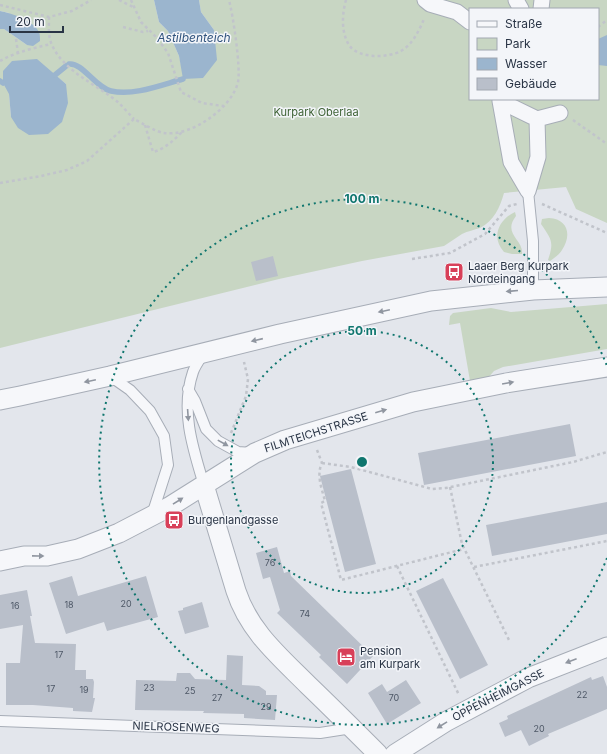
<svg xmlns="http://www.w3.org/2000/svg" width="607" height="754" font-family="Inter,sans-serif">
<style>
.green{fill:#c8d6c3;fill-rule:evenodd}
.water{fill:#9bb5ce}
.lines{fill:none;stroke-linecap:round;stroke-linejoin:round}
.stream{stroke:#9bb5ce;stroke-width:5.5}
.building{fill:#b9bfca}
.service-casing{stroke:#a7adb7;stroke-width:12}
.pedestrian-casing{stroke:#a7adb7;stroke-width:17}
.minor-casing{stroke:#a7adb7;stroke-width:21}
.path{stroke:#c1c4cb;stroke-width:2.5;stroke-dasharray:3 3;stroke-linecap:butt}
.service{stroke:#f6f7fa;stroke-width:10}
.pedestrian{stroke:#f6f7fa;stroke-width:15}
.minor{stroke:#f6f7fa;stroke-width:19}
.oneway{fill:#9096a0}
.ring{fill:none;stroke:#0f766e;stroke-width:2;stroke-dasharray:2 4}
.labels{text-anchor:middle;stroke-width:3;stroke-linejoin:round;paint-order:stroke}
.number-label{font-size:9px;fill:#4d5766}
.park-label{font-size:11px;fill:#3e6235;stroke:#f3f5f9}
.poi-label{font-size:11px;fill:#293445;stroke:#f3f5f9;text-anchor:start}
.street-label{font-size:11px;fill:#293445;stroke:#f3f5f9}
.water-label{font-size:12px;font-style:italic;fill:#30537d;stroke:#f3f5f9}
.centre{fill:#0f766e;stroke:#f3f5f9;stroke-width:2}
.ring-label{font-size:12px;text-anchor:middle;font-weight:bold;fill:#0f766e;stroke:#f3f5f9;stroke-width:3;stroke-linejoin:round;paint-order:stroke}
</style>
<rect width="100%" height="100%" fill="#e3e6ec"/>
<path class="green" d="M0,0H154L159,22L168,31L179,56L184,78H203L214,30L201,12L199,0H607V223L576,209L566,187L504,193C500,207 494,221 480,228C474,230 468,231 462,234C456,238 450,242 444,246L362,261L279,279L0,348V29H4L27,45L9,13L0,11ZM470,9H598V99H470ZM55,75L66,84L11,117L9,94Z
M515,212L516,216C502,234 524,240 522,254H512L504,252C491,238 498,220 515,212Z
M549,218C568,219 572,235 562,250C559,255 554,258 550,261L548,260C554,242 552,240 541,224L542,219Z
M607,304V349L503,367L494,371L487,379L470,381L460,323L449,325L450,316L453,313L491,308L511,312Z"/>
<path class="water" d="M154,0H199L201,12L214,30L217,60L203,78L183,79L179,56L168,31L159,22Z
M0,11C11,13 34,21 39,32C40,34 40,39 40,41L33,46L27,45L4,29H0Z
M607,35V66L598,65V39Z
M37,59L66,84L68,103L62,122L48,134L29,135L18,128L11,117L9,94L3,83V71L12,61Z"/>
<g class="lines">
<path class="stream" d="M69,64C82,62 96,88 111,91C134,96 161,85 183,79
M55,75L66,66
M0,81L3,83"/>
</g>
<path class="building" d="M273,256L278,276L256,281L251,262Z
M570,424L576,456L424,485L418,453Z
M351,469L376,564L345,572L320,476Z
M607,502V534L492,556L486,525Z
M277,547L284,573L290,571L291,576L373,656L347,684L319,657L321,655L277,613L280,610L270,577L263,579L256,553Z
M72,576L78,596L146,576L158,617L107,631L104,622L66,634L49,583Z
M443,578L488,665L460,679L416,591Z
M27,590L32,616H30L35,643L76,644L75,670H86V679H93L94,682L93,698H95L92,712L73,711V708L33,705H6V663H20L23,625L0,629V595Z
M202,602L209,627L185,634L178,611L183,610V608Z
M227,655L243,656L242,685L259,686L266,691V695H277L275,720L244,718V714L203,713L204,711L135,710L136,680L176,681L177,673H190L195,679L226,680Z
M603,676L607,687V709L548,734L549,736L529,746L521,730L505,737L499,723L508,719L507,716L591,677L592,680Z
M406,680L421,703L387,724L368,693L382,684L387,692Z"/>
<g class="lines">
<g class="service-casing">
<path id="service" d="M528,191L533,241V290
M204,353C200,359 195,366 193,372C180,410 193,449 204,485
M110,376L130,390L150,411L164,436L168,465L152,515
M188,389L195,401L206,429L218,441L238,452L252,453
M0,721L320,733L352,728"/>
</g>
<g class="pedestrian-casing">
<path id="pedestrian" d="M425,0L430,4L457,12L470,22
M516,0L521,9
M541,9L542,0
M500,99V101L537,119L538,157L528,191
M500,101L511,162L528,191
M537,119L560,113"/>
</g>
<g class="minor-casing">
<path id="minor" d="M0,400L20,396L110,376L280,334L431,301L533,290L607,287
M204,485L236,591C249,631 279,656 308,685C332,708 355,731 378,754
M0,561L24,556H47L78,549L119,533L169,507L255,453L285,440L413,402L506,383L607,367
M395,754L447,721L528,678L607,647"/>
</g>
<path class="path" d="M119,0L133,7
M131,0L141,22L157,38L168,53L181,92L202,103L223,106
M346,0C342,14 341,32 349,45C358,59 388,58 401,51C412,45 419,31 424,19
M0,5L49,17L72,11L91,0
M49,17C49,26 48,37 52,45C64,72 98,85 119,103C124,108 129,114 134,119
M123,27L143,32L148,31
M598,27L607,20
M16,39L18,53
M0,61C16,52 34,48 51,44
M573,120L607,144
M145,125L153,152C165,149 174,140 183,131
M0,183L41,176L67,170L87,161L134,119C142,123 156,132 164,133C191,137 232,108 238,82C241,68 233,15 229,0
M542,204L607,233
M412,259L450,253L485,234L509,206L517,204
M231,433L246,396L248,379L244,362
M317,450L322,463C316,475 322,489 325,501L321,503L341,580L464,549
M322,463L351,467L432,489L446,488L573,462L607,452
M450,487L462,544L509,640
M397,566L459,695
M474,567L607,541"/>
<use href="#service" class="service"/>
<use href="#pedestrian" class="pedestrian"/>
<use href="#minor" class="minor"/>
</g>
<defs><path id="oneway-solid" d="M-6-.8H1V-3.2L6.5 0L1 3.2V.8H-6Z"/></defs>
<g class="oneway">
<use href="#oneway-solid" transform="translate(512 291) rotate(175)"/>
<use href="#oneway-solid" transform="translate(384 311) rotate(168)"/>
<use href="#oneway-solid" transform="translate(257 340) rotate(167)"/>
<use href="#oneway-solid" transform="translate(90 381) rotate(168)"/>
<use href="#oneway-solid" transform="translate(508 383) rotate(-10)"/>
<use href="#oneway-solid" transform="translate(381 411) rotate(-16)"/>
<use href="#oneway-solid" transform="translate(188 415) rotate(86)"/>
<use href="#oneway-solid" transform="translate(223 443) rotate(29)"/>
<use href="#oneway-solid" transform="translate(178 501) rotate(-32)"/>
<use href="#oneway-solid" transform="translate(38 556) rotate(1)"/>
<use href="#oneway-solid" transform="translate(571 661) rotate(159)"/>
<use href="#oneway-solid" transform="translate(442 725) rotate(148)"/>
</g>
<g class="ring">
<circle cx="362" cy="462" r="131"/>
<path d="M607 558A263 263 0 1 1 607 366"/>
</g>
<defs>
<g id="bus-square" transform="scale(1)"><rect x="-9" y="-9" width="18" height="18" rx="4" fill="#d84059" stroke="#f3f5f9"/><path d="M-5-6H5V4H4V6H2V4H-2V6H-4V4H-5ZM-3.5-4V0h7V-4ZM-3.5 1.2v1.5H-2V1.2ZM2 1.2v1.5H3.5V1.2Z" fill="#fff"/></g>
<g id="hotel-square" transform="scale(1)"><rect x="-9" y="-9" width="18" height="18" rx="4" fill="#d84059" stroke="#f3f5f9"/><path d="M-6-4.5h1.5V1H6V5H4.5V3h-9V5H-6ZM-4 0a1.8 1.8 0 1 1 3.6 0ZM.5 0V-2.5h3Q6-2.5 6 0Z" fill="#fff"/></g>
</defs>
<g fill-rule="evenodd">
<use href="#bus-square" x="454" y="272"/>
<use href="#bus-square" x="174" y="520"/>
<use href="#hotel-square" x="346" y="657"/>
</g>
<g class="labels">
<g class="number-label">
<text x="270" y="566">76</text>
<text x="126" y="607">20</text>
<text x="69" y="608">18</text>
<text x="15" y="609">16</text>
<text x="305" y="617">74</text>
<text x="59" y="658">17</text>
<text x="149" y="691">23</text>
<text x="51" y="692">17</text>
<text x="84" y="693">19</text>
<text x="190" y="694">25</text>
<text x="582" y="698">22</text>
<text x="217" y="701">27</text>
<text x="394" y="701">70</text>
<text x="266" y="710">29</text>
<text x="539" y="732">20</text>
</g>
<g class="park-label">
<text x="316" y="116">Kurpark Oberlaa</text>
</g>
<g class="poi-label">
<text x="468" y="270">Laaer Berg Kurpark<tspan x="468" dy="13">Nordeingang</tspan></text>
<text x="188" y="524">Burgenlandgasse</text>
<text x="360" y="655">Pension<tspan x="360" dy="13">am Kurpark</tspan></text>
</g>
<g class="street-label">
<text transform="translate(316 432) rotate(-18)" y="4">FILMTEICHSTRASSE</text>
<text transform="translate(498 695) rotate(-27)" y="4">OPPENHEIMGASSE</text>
<text transform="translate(176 727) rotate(2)" y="4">NIELROSENWEG</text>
</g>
<g class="water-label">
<text x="194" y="42">Astilbenteich</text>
</g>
</g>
<circle cx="362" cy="462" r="6" class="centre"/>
<g class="ring-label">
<text x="362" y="203">100 m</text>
<text x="362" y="335">50 m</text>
</g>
<rect x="469" y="8" width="130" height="92" fill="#f3f5f9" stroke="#a2a8b1"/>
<rect x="477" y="21" width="20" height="6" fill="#f6f7fa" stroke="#a2a8b1"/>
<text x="505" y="28" font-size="12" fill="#293445">Straße</text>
<rect x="477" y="38" width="20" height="12" fill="#c8d6c3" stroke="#a2a8b1"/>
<text x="505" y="48" font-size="12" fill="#293445">Park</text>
<rect x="477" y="58" width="20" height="12" fill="#9bb5ce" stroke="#a2a8b1"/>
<text x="505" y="68" font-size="12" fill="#293445">Wasser</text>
<rect x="477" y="78" width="20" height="12" fill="#b9bfca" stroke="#a2a8b1"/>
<text x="505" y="88" font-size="12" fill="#293445">Gebäude</text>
<path d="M10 26v6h53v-6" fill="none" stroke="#293445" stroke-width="2"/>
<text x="16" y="26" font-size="12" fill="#293445" stroke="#f3f5f9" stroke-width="3" paint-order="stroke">20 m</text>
</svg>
